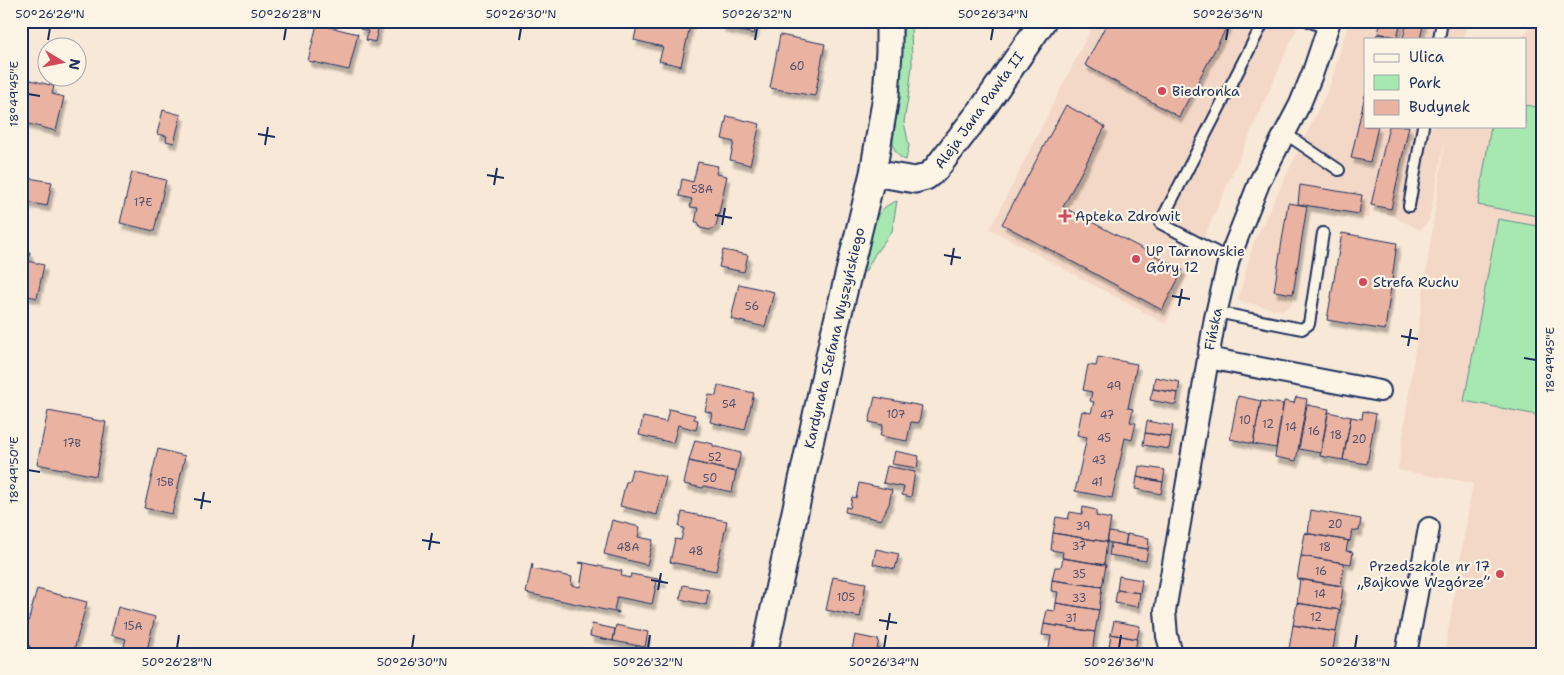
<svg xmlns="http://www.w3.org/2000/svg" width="1564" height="675" font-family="'Shantell Sans',sans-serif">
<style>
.built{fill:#f4d8c7}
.green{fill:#a7e7b0;stroke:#618b87}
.building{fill:#eab2a1;stroke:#1b2f5e;filter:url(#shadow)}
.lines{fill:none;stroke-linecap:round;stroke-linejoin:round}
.service-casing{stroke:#1b2f5e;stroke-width:14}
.minor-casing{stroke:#1b2f5e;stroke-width:24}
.tertiary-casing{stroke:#1b2f5e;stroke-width:29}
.service{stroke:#fcf5e5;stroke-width:10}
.minor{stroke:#fcf5e5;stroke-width:20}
.tertiary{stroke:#fcf5e5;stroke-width:25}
.ticks{fill:none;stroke:#1b2f5e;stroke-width:2}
.poi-dot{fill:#d1495b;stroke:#fcf5e5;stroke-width:2}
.labels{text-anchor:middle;stroke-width:4.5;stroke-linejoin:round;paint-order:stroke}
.number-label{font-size:11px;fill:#4f506f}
.poi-label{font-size:14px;fill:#1b2f5e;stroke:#fcf5e5;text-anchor:start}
.street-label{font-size:14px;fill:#1b2f5e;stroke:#fcf5e5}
.neatline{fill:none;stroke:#1b2f5e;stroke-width:2}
.ticks-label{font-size:12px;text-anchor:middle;fill:#1b2f5e}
</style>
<defs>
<filter id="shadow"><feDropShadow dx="3" dy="5.5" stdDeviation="1" flood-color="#0004"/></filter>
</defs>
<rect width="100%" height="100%" fill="#f8e8d7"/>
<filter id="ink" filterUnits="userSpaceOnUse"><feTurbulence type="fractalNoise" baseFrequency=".02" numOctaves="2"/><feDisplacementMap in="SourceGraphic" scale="10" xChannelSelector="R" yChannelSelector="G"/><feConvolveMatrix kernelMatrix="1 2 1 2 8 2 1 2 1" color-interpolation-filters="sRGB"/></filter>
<g filter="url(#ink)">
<path class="built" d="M1095,21H1300L1166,324L990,229Z
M1349,21H1467L1464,39H1365V126H1525V39H1521L1536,21H1543V654H1444L1473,483L1398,470L1445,140L1429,220L1420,230L1371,205L1368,218L1307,206L1292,304L1282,311L1238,301L1253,244L1330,85Z"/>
<path class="green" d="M904,21H911L912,65L909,92L904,122L909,146L906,160C897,157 893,149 893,141L900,82Z
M1525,105L1543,108V217L1478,205L1491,126H1525Z
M897,201L892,231L875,254L865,272L862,271C865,263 868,256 869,248C874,226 873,209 897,201Z
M1498,219L1543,227V416L1464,401Z"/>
<path class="building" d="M362,21H380L375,42L366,40L368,31L360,29Z
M638,21H691L681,66L659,61L663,47L634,40Z
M723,21H757L754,34L722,27Z
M1108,21H1230L1179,117L1085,65Z
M1381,21H1401L1397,37L1378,33Z
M1407,21H1424L1420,39H1403Z
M317,24L358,34L349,70L308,61Z
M1377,34L1397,38V39H1376Z
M780,35L825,44L815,96L770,88Z
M27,79L54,86L52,94L64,97L56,131L21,122V103Z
M1365,95V126H1378L1370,162L1351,158Z
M1066,105L1105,127L1063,207L1183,270L1162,310L1002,224Z
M163,110L181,115L174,143L166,141L167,136L157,134Z
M727,116L760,124L750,165L730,160L734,142L722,139Z
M1389,126H1409L1391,209L1371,205Z
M21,161L26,162L23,177L52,182L47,206L21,201Z
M698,162L718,166L716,174L727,176L716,226L710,230L700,228L698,222H695L698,208L690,207L692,199L679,196L682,179L693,182Z
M132,172L166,180L154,231L120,223Z
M1300,185L1362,195L1359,214L1298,204Z
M1288,203L1307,206L1293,294L1274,291Z
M1342,233L1397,243L1385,330L1327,320Z
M21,250L30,252L28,261L44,265L37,298L21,294Z
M723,250L748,255L744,272L719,267Z
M739,284L774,292L765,327L731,319Z
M1098,357L1137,364L1128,408L1133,409L1130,422L1136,423L1132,440L1125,438L1112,498L1075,491L1087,437L1077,435L1082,411L1091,413L1094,402L1090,401L1092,392L1083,390L1088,365L1096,366Z
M1155,377L1180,382L1178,393L1153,389Z
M718,385L754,393L745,430L710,422L712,413L705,411L709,395L716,396Z
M1153,389L1178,393L1176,405L1150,400Z
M1238,396L1261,401L1253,444L1230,439Z
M875,397L922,406L919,423L911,422L907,441L880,436L883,425L869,422Z
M1296,397L1307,399L1296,461L1275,457L1284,401L1294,403Z
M1261,401L1283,404L1276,448L1253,444Z
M1307,405L1329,409L1321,453L1299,449Z
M669,409L695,415L694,419L698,420L696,430L678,425L673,443L639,435L643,417L666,422Z
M48,411L106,422L96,476L37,464Z
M1363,411L1376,414L1367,464L1343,460L1351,417L1362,419Z
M1328,412L1351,417L1343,460L1320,456Z
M1147,421L1173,426L1171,437L1145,433Z
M1145,433L1171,437L1169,449L1143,445Z
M695,440L713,444V446L741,453L736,472L689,461Z
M158,449L185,456L172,514L144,508Z
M895,451L919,456L917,468L892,464Z
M689,461L736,472L732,492L704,486L703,488L684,484Z
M887,466L915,472L911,497L902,495L904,487L883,483Z
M1139,466L1165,470L1163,482L1137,477Z
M632,469L666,477L657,515L620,506L626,482L629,481Z
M1137,477L1163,482L1161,494L1135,489Z
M859,483L892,490L889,504L881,520L845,512L846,507L850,508L852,497L856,498Z
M1083,507L1096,510V516L1111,519L1107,542L1053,533L1056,517L1068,519L1070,512L1082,514Z
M1311,510L1361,519L1359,531L1352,530L1350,541L1305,533H1308Z
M682,512L727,521L716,571L670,562L675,539L681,540L684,528L679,527Z
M612,520L640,527L638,537L653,540L647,565L604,554Z
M1109,532L1127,535L1125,546L1107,542Z
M1053,533L1107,542L1104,565L1062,558L1063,552L1051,550Z
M1305,533L1350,541H1348L1346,551L1353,552L1351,564L1301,556Z
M1127,534L1149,538L1148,549L1125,546Z
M1111,543L1148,549L1146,561L1109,555Z
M876,549L899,554L895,569L873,564Z
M1301,556L1344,563L1341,586L1297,579Z
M1063,558L1106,565L1102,587L1052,580L1055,567H1061Z
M580,562L622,571L621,576L630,578L631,574L663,580V582L657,581L652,604L617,597L614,610L619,612V613L526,593L532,564L533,565L532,569L572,577L571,585L580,587L584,564L579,563Z
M1119,576L1142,580L1140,593L1117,590Z
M833,577L866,583L860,617L826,610Z
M1300,579L1343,586L1340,610L1297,603Z
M1052,580L1102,587L1099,610L1056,603L1058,592L1051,591Z
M683,585L709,590L706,605L680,599Z
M37,589L87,602L73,654H27L30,646L22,644Z
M1117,590L1140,593L1138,607L1115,603Z
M1056,603L1099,610L1095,632L1044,624L1047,610L1055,611Z
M1297,603L1340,610L1336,632L1293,625Z
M118,607L155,617L146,654L122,653L126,639L111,635Z
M1114,621L1140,626L1137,639L1111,634Z
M592,624L615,629L613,641L590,636Z
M1044,624L1095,632L1092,654L1049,648L1051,636L1042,635Z
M616,625L648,632L645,647L613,641Z
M1293,625L1336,632L1332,654H1321L1289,649Z
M1111,634L1137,639L1135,651L1109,647Z
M855,635L879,640L876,654H851Z
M1286,648L1289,649L1321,654H1285Z"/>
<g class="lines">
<g class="service-casing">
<path id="service" d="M1309,21L1327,29
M1439,39L1442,21
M1286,134L1339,170
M1409,206L1423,126
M1229,259L1160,223L1264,21
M1216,312L1302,329L1309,324L1323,233"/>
</g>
<g class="minor-casing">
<path id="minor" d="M1208,358L1380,391
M1172,654L1167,636L1165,611L1215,318L1229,259L1259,183L1300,104L1313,72L1330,21
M1406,654L1429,528"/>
</g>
<g class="tertiary-casing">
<path id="tertiary" d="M873,173L915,180L926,177L935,170L983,108L1043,21
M764,654L834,333L873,173L886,96L889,51V21"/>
</g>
<use href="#service" class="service"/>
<use href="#minor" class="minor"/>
<use href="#tertiary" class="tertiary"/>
</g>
</g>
<path class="ticks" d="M48,40L50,28M284,40L286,28M519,40L521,28M755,40L757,28M991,40L993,28M1226,40L1228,28M28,94L40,96M258,134L275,137M265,145L268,127M487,175L504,178M494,185L497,168M715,215L732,218M722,225L725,208M944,255L961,258M951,265L954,248M1172,296L1190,299M1179,306L1182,289M1401,336L1418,339M1408,346L1411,329M1524,358L1536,360M28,470L40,472M194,499L211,502M201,509L204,492M422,540L440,543M429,550L432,533M651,580L668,583M658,590L661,573M879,620L897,623M887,630L890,613M177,648L179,635M412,648L414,635M648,648L650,635M884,648L886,635M1119,648L1121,635M1355,648L1357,635"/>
<g class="poi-dot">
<circle cx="1162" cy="91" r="5"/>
<path d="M1062.5 208.5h5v5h5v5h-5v5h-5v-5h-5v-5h5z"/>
<circle cx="1136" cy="259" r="5"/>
<circle cx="1363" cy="282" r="5"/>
<circle cx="1500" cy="574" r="5"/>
</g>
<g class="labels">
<g class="number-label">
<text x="797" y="70">60</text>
<text x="702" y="193">58A</text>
<text x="143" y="206">17E</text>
<text x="752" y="310">56</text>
<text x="1114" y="390">49</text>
<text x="729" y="408">54</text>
<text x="896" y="418">107</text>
<text x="1107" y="419">47</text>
<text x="1245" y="424">10</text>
<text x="1268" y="428">12</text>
<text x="1291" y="431">14</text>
<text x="1314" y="435">16</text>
<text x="1336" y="439">18</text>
<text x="1104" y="442">45</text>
<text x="1359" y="443">20</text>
<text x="72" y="447">17B</text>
<text x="715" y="461">52</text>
<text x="1099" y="464">43</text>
<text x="710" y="482">50</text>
<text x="165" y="486">15B</text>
<text x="1097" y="486">41</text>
<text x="1335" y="528">20</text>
<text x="1083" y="530">39</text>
<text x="1079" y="550">37</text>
<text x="628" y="551">48A</text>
<text x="1325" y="551">18</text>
<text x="696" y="555">48</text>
<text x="1321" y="575">16</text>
<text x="1079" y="578">35</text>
<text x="1320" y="598">14</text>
<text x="846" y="601">105</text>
<text x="1079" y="602">33</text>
<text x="1316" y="621">12</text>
<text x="1071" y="622">31</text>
<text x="133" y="630">15A</text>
</g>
<g class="poi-label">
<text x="1172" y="96">Biedronka</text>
<text x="1075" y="221">Apteka Zdrowit</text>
<text x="1146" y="256">UP Tarnowskie<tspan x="1146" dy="16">Góry 12</tspan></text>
<text x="1373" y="287">Strefa Ruchu</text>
<text x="1490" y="571" text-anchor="end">Przedszkole nr 17<tspan x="1490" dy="16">„Bajkowe Wzgórze”</tspan></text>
</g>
<g class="street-label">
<text transform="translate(979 110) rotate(-54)" y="5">Aleja Jana Pawła II</text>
<text transform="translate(1213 329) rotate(-79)" y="5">Fińska</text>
<text transform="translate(834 338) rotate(-77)" y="5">Kardynała Stefana Wyszyńskiego</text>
</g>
</g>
<rect width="1564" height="675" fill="none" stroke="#fcf5e5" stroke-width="55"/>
<rect x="1364" y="38" width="162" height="90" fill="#fcf5e5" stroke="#a2a6af"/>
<rect x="1374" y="54" width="25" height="8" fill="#fcf5e5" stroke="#a2a6af"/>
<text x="1409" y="62" font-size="15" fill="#1b2f5e">Ulica</text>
<rect x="1374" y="75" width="25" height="15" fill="#a7e7b0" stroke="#a2a6af"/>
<text x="1409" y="88" font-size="15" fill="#1b2f5e">Park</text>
<rect x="1374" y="100" width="25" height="15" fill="#eab2a1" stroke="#a2a6af"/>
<text x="1409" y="112" font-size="15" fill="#1b2f5e">Budynek</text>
<g transform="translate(62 62) rotate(100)"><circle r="24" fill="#fcf5e5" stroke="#a2a6af"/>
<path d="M0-4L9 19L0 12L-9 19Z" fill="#d1495b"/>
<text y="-8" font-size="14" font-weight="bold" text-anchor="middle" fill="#1b2f5e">N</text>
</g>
<rect x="28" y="28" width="1508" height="620" class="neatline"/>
<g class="ticks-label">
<text x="50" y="18">50°26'26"N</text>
<text x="286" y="18">50°26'28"N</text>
<text x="521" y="18">50°26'30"N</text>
<text x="757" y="18">50°26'32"N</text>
<text x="993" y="18">50°26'34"N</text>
<text x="1228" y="18">50°26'36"N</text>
<text transform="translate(14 94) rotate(-90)" y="4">18°49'45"E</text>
<text transform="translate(1550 360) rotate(-90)" y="4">18°49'45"E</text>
<text transform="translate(14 470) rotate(-90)" y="4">18°49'50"E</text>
<text x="177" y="666">50°26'28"N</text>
<text x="412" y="666">50°26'30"N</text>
<text x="648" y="666">50°26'32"N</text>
<text x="884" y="666">50°26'34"N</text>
<text x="1119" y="666">50°26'36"N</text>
<text x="1355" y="666">50°26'38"N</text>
</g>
</svg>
